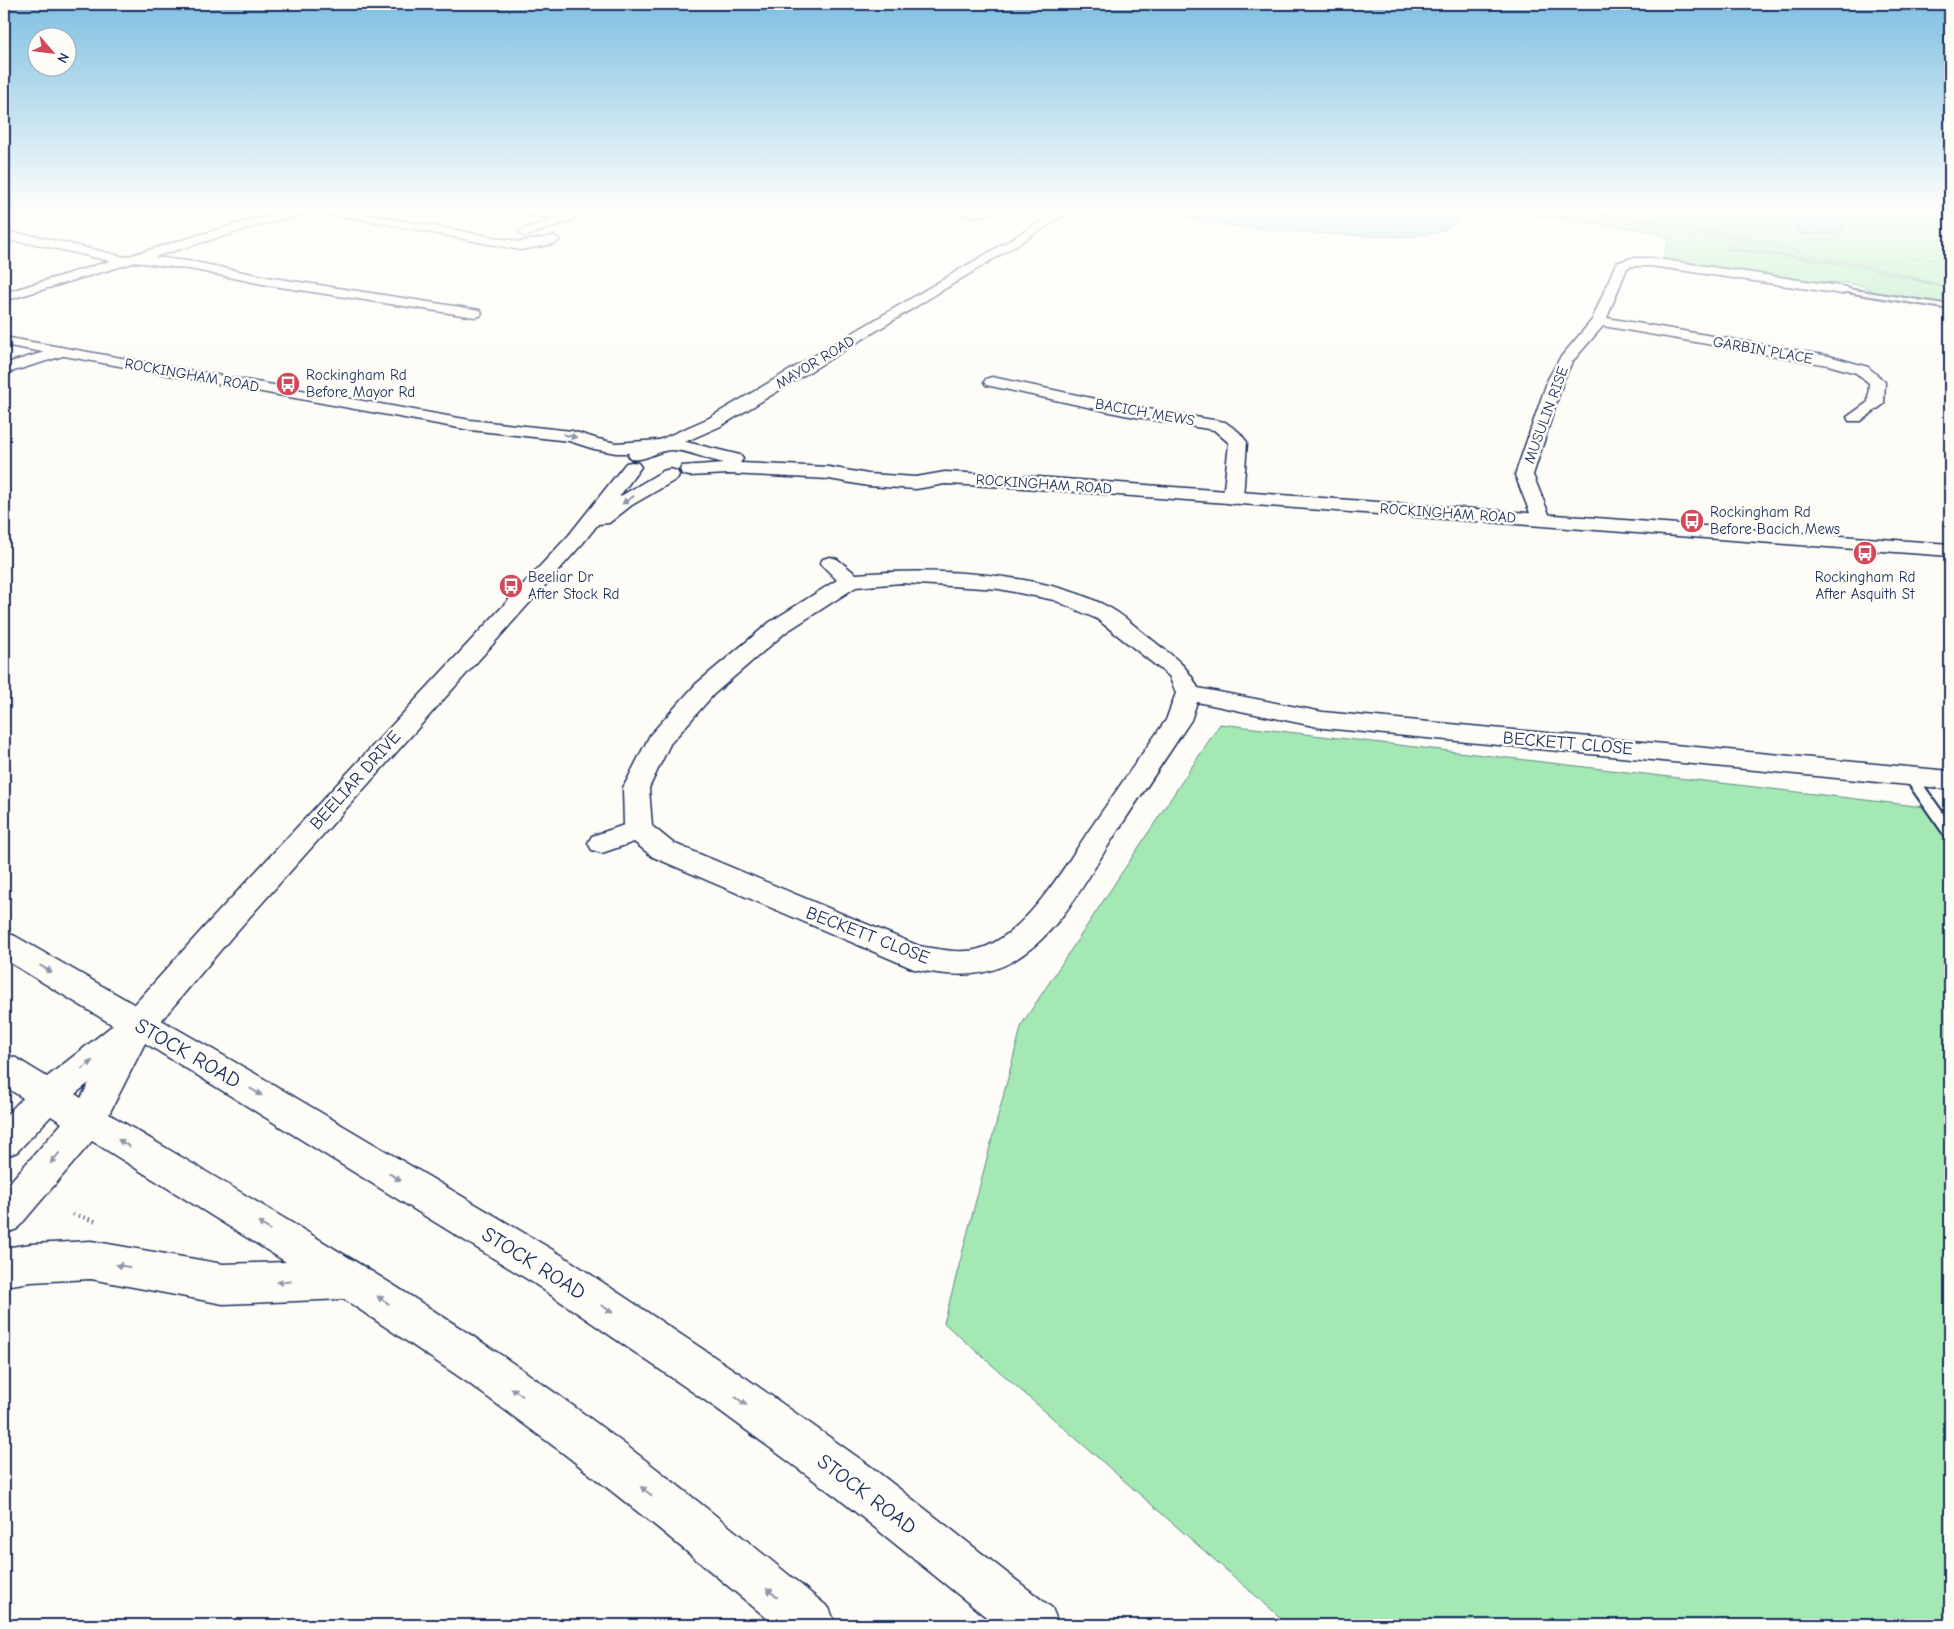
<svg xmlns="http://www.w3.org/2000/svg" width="1954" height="1629" font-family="'Comic Neue',sans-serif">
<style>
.green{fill:#a4e8b4;stroke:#608c89}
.water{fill:#82d3da;stroke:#5991a8}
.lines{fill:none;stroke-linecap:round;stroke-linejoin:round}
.service-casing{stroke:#1b2f5e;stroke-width:4}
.minor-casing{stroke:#1b2f5e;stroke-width:3}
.secondary-casing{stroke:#1b2f5e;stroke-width:3}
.primary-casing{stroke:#1b2f5e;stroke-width:3}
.trunk-casing{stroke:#1b2f5e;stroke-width:3}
.path-far1{stroke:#1b2f5e;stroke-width:1;stroke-dasharray:0.5 2;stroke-linecap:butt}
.path{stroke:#1b2f5e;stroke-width:4;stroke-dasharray:1 4.5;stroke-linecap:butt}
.service{fill:#fdfcf7;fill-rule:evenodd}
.minor{fill:#fdfcf7;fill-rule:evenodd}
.secondary{fill:#fdfcf7;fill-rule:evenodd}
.primary{fill:#fdfcf7;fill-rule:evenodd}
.trunk{fill:#fdfcf7;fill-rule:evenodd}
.oneway{fill:#8c96aa}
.labels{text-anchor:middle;stroke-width:5;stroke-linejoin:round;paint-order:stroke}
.far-street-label{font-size:15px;fill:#1b2f5e;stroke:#fdfcf7}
.far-poi-label{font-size:15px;fill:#1b2f5e;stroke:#fdfcf7;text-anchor:start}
.street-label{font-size:18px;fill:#1b2f5e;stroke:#fdfcf7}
.near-street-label{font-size:21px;fill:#1b2f5e;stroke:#fdfcf7}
</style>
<rect width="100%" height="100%" fill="#fdfcf7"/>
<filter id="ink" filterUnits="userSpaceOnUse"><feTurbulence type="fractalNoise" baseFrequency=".02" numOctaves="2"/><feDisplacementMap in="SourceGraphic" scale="10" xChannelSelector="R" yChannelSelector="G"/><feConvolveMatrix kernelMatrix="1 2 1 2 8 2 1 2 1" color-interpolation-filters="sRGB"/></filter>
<g filter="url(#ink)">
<path class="green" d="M1538,209H1573L1701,232L1742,237L1726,249L1864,267L1950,289V305L1877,294L1863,286L1846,283L1813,282L1662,261L1669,239L1645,230L1532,215Z
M1581,209H1783L1792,218L1802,234L1839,233L1857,209H1906L1950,223V288L1865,265L1729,248L1751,236L1682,227Z
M1220,724L1950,810V1625H1289L944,1323L1022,1024Z"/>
<path class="water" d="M1169,209H1466C1451,236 1427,235 1399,237C1365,236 1184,230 1169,209Z
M1783,209H1857L1839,233L1801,234L1792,218Z
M1902,209H1950V223L1906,209Z"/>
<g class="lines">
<g class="service-casing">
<path id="service" d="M1842,288L1950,305V309L1840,291L1839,290Z
M1910,772L1915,773L1950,823V838L1945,836L1903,776L1905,773Z"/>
</g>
<g class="minor-casing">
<path id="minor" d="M301,209L356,212L520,242L554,236L560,240L554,244L520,250L356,218L309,213L260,225L154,257L195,262L267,277L480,310L482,313L480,316L475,317L267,285L195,270L136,262L4,301V293L110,261L36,244L4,240V232L36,236L125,257L253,219Z
M510,209C523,207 565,209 574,218L572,220L525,237L519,233L521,230L553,219L516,212Z
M951,209H996C986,219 961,218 951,209Z
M1632,258H1651L1847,287L1849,290L1842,294L1651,266H1633L1627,268L1607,318L1829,356L1868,367L1885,382L1884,404L1861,421H1849L1847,417L1868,402L1869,383L1856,373L1828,365L1603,326L1572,362L1564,379L1533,475L1551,519L1548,523L1541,525L1534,523L1515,475L1548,379L1560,358L1592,320L1616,263Z
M61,347L66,349L69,352L66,355L4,374V364Z
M992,377L1124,405L1225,422L1239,432L1247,442L1243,498L1240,502L1233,504L1226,502L1223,498L1229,443L1214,430L1124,415L986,385L984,382L986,379Z
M830,557L837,559L856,574C932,568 1044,571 1112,609C1126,617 1139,630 1151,639C1172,656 1186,663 1198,688L1323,712L1950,771V789L1323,728L1197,702L1191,720C1165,759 1139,798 1113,838C1084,883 1056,942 1003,966C974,979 944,975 914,969L653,857L634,842L602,853L592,850L588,843L592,836L624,825L623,788L650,735L696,684L770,622L837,580L820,563L823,559ZM901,583L999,589L1054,600L1097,619L1169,676L1176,693L1166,720C1141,755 1117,790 1092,826C1066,864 1028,932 982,948C962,955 939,949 919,946L673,843L652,826L649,788L670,744L714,694L786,632L856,587Z"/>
</g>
<g class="secondary-casing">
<path id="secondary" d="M1062,209H1075L721,426L669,449L663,450L657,449L654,445L657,441L709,418Z"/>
</g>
<g class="primary-casing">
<path id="primary" d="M4,337L470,420L572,431L598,439L616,443L674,439L740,455L743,459L740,463L829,467L868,474L916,477L945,472L1010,475L1950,544V556L1010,487L945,484L916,489L868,486L829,479L729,474L689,476L682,474L680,470L682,466L724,463C707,460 689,450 671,450C657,450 645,462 631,459L628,455L629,453H616L594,449L569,441L470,430L4,345Z
M632,462L638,463L641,467L619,497L663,471L670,469L677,471L679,475L677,479L632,505L609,523L598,524L583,543L230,939L150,1034L138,1038L126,1034L121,1024L126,1014L208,923L569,535L626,463Z"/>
</g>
<g class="trunk-casing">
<path id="trunk" d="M4,932L15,936L259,1076L563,1256L746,1378L870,1466L1052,1608L1059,1625H996L838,1498L716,1408L535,1284L145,1043L109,1114C239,1192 369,1266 495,1351C611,1429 721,1519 829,1608L836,1625H775L657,1527L563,1453L467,1382L344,1299L223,1304L91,1279L31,1282L4,1286V1248L31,1244L91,1241L223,1264L286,1262L92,1141L17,1229L4,1234V1189L62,1123L51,1116L17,1152L4,1157V1117L23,1098L4,1086V1054L16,1058L47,1077L113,1025L4,959ZM89,1083L81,1098L75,1094Z"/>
</g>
<path class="path-far1" d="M1575,209L1695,233L1728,235L1810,255L1835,259L1877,263L1915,258L1950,261
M1689,246L1695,233"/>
<path class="path" d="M73,1214L95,1221"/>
<use href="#service" class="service"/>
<use href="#minor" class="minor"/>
<use href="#secondary" class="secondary"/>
<use href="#primary" class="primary"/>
<use href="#trunk" class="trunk"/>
</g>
<defs><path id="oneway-solid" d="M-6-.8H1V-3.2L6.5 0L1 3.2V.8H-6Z" transform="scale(1.25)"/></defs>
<g class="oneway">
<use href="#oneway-solid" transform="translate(570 436) rotate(13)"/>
<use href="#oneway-solid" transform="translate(628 500) rotate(147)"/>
<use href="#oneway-solid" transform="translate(46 969) rotate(31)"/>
<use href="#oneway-solid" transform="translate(87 1065) rotate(-38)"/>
<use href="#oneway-solid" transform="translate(256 1092) rotate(32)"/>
<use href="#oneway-solid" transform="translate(124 1143) rotate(-149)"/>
<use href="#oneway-solid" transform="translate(55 1158) rotate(131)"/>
<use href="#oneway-solid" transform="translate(395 1177) rotate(31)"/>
<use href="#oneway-solid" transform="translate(264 1226) rotate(-149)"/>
<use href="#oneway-solid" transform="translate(123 1266) rotate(-170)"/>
<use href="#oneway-solid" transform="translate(284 1282) rotate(177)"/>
<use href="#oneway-solid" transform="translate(383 1300) rotate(-147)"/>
<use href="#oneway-solid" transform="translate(607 1309) rotate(34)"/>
<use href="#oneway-solid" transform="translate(517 1392) rotate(-145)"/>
<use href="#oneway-solid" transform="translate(741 1401) rotate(36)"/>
<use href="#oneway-solid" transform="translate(646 1491) rotate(-141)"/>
<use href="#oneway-solid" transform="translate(772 1593) rotate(-141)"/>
</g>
</g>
<linearGradient id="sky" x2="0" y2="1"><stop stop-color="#7fc0e2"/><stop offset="0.48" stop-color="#fefefb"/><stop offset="1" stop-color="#fefefb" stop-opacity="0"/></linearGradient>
<rect width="1954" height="437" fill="url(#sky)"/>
<defs>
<g id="bus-disc" transform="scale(1.25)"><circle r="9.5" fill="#d1495b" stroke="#fdfcf7"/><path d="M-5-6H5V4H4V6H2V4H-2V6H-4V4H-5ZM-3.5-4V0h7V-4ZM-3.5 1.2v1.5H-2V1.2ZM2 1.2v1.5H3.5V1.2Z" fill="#fff"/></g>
</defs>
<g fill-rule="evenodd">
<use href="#bus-disc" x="288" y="384"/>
<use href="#bus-disc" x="1692" y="521"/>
<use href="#bus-disc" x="1865" y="553"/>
<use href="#bus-disc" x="511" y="586"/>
</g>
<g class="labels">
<g class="far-street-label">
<text transform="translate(1763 350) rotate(10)" y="5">GARBIN PLACE</text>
<text transform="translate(815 362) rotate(-31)" y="5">MAYOR ROAD</text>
<text transform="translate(192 375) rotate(10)" y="5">ROCKINGHAM ROAD</text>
<text transform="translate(1145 412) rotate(10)" y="5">BACICH MEWS</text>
<text transform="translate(1546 415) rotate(-70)" y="5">MUSULIN RISE</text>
<text transform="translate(1044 484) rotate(4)" y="5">ROCKINGHAM ROAD</text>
<text transform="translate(1448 513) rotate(4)" y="5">ROCKINGHAM ROAD</text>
</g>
<g class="far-poi-label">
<text x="306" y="380">Rockingham Rd<tspan x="306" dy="17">Before Mayor Rd</tspan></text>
<text x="1710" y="517">Rockingham Rd<tspan x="1710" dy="17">Before Bacich Mews</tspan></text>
<text x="528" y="582">Beeliar Dr<tspan x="528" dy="17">After Stock Rd</tspan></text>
<text x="1865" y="582" text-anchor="middle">Rockingham Rd<tspan x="1865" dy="17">After Asquith St</tspan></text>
</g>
<g class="street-label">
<text transform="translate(1568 743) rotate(5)" y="6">BECKETT CLOSE</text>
<text transform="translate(355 780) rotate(-48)" y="6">BEELIAR DRIVE</text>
<text transform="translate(868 935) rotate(21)" y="6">BECKETT CLOSE</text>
</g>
<g class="near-street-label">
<text transform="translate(188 1053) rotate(30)" y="7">STOCK ROAD</text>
<text transform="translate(534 1263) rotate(32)" y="7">STOCK ROAD</text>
<text transform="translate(867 1494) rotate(37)" y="7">STOCK ROAD</text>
</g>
</g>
<rect width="1954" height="1629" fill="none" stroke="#fdfcf7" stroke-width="20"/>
<rect x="10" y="10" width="1934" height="1609" fill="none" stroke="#1b2f5e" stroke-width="2" filter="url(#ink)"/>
<g transform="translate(52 52) rotate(118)"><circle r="24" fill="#fdfcf7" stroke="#a3aaba"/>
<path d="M0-4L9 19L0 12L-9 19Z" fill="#d1495b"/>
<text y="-8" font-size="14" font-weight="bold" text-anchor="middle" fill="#1b2f5e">N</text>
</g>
</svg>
